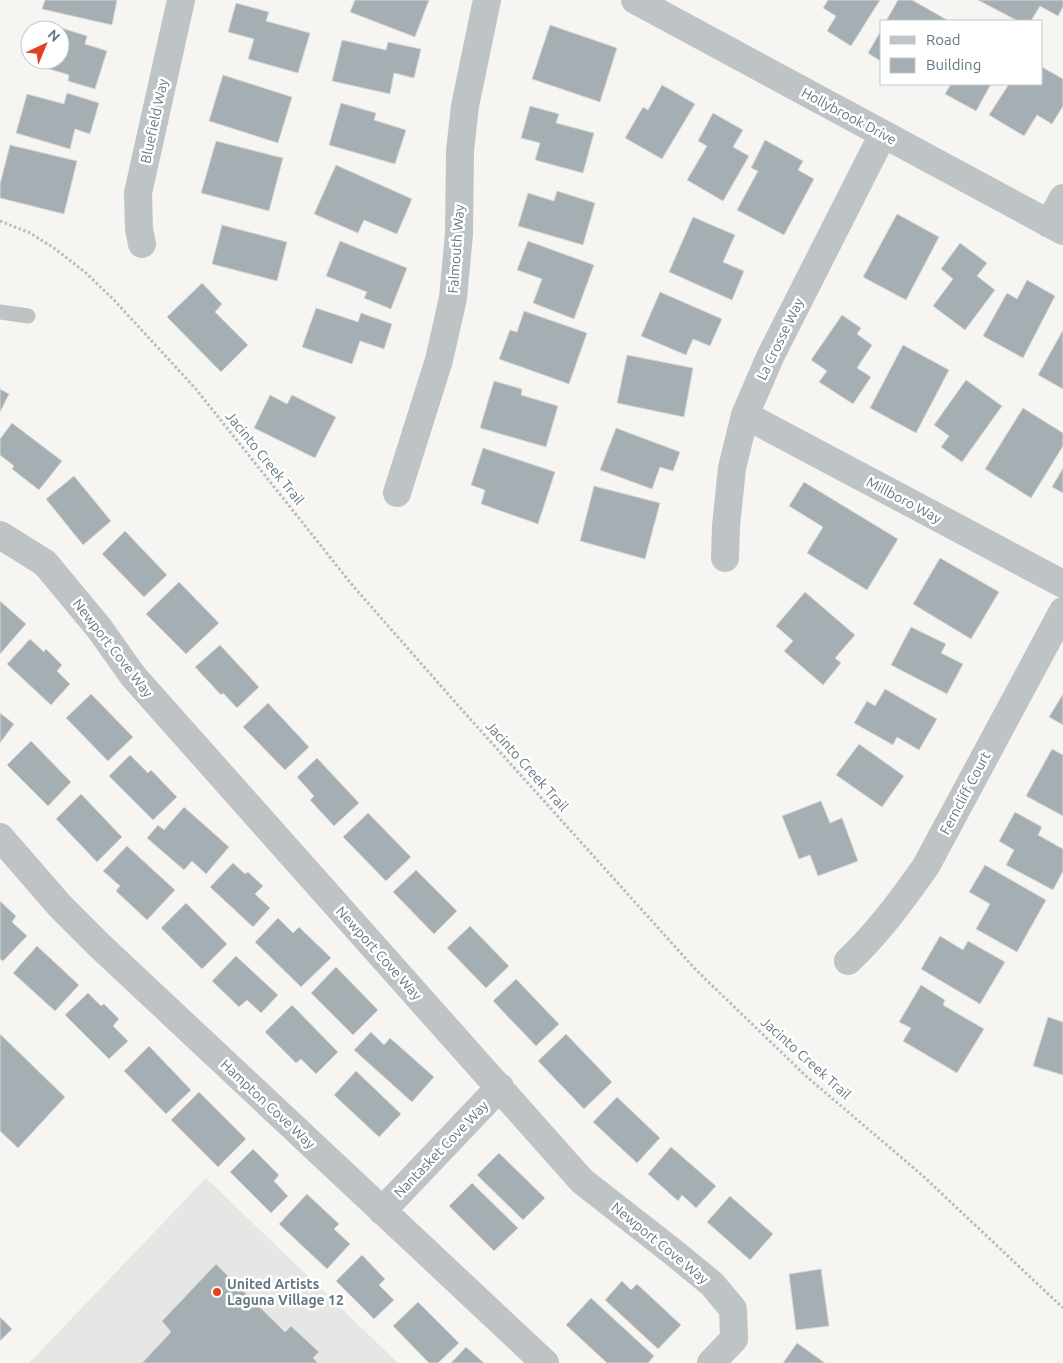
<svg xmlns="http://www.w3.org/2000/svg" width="1063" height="1363" font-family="Ubuntu,sans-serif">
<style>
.built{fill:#e6e7e5}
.building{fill:#a5afb3;stroke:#d7d7d5}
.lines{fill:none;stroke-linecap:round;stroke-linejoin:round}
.path{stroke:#b8bcbe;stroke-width:3;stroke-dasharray:2.5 2.5;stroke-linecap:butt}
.lane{stroke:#bec3c6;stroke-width:15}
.street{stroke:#bec3c6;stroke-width:28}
.poi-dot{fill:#e34124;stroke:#fff;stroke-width:2}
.labels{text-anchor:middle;stroke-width:5;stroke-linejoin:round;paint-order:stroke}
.street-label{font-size:14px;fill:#647883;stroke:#fff}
.poi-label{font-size:14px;font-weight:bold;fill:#647883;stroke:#fff;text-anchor:start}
</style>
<rect width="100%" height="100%" fill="#f6f5f2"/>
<path class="built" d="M206,1178L398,1363H29Z"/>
<path class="building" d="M45,0H117L112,25L42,9Z
M355,0H429L415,37L350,12Z
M828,0H880L851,46L827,31L836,16L823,8Z
M898,0H912L949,21H886Z
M978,0H1063V7L1058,16L1040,6L1031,21H1018Z
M236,3L269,12L266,21L310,33L298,73L248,59L254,39L228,32Z
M43,22L87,36L85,44L107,51L95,89L68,81L69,75L30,63L31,60H60V30H40Z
M550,25L617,48L600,102L532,79Z
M882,29V62L868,53Z
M342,40L386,50L388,42L421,49L414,78L394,73L390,94L332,81Z
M1042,67L1063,79V106L1052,124L1037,115L1024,136L989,115L1009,84H1042Z
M223,75L292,97L278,143L209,121Z
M951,84H991L976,111L945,94Z
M662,85L695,104L662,159L625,138L643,107L648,110Z
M67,93L99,103L90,134L75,129L70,149L16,133L27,94L64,104Z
M341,103L376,113L374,120L406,130L395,164L329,145Z
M530,106L559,114L556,123L594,133L583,173L535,160L540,143L521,138Z
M713,113L743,130L733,147L749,156L723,201L687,180L707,146L698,141Z
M765,140L803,161L798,170L814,179L784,235L737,210L758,171L751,168Z
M216,141L283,158L269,211L201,193Z
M10,145L77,161L64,214L0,198V184Z
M336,165L412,199L397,234L364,220L358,233L314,214Z
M557,191L595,203L583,245L518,226L528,193L554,201Z
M897,214L939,237L906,300L863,277Z
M693,217L735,235L723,262L744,271L732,300L669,272Z
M222,225L287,242L277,281L212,264Z
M340,241L407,268L391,309L364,298L367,292L326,276Z
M528,241L594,265L574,319L533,303L542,279L517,270Z
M960,243L987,263L977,276L995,290L965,330L933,306L953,279L941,269Z
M1027,280L1055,296L1023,358L983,336L1007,293L1017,299Z
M202,283L222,304L215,312L248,345L221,372L167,317Z
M660,292L722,319L710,346L693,339L686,355L641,336Z
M316,308L358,322L361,313L392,324L384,349L360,341L352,364L302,347Z
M524,311L587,333L569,384L499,359L510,330L517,332Z
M842,315L861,328L857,334L872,345L857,368L871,377L853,404L819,382L827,371L811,360Z
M1063,330V389L1038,375Z
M903,345L949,370L916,433L870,408Z
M627,355L693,368L684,417L617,403Z
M966,380L1002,406L962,462L941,447L949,436L934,425Z
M494,381L522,389L521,395L558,406L546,447L480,428Z
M0,389L9,394L0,412Z
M270,395L287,404L292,395L336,417L315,458L254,428Z
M1023,408L1063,433V446L1031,498L985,469Z
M12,423L62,461L39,490L12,469L14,466L0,455V439Z
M616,428L680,452L673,471L660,467L652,489L600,470Z
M483,448L555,472L538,524L481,504L485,490L471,485Z
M1063,468V493L1052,487Z
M74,476L111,521L83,545L46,499Z
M804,482L898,539L867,590L807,553L823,527L789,506Z
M594,486L660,503L645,559L580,541Z
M125,531L167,575L144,597L102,554Z
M940,558L999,592L971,639L913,604Z
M179,582L219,623L186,654L146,614Z
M805,592L855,635L835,658L841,663L823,685L784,651L793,641L776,626Z
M0,601L26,624L0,654Z
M911,627L946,644L941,653L963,664L947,694L891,665Z
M30,639L44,652L46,649L62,665L57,671L70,684L51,705L7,664Z
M220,645L259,687L237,708L223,693L221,695L195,667Z
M885,689L937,719L919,750L897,737L893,745L854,723L867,701L875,706Z
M91,694L133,737L108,761L66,718Z
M1063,694V725L1049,717Z
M268,703L309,747L285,770L243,727Z
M0,713L14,724L0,743Z
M31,741L71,782L48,806L7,765Z
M859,744L904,776L882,807L836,775Z
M1052,749L1063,755V816L1026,796Z
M130,755L148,773L151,770L177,797L153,820L109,776Z
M317,758L359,803L334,826L310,800L314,796L297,777Z
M81,794L122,837L97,862L56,819Z
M821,801L830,823L842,818L858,861L818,876L810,855L799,859L782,816Z
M184,807L229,847L206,874L192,861L184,870L147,838L158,825L164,830Z
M1015,812L1042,827L1038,835L1063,849V871L1053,890L1006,865L1014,850L999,841Z
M368,813L411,857L386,881L343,837Z
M127,846L175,890L147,920L116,891L120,886L103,871Z
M233,863L245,874L248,872L263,886L255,894L270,908L253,927L210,887Z
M985,865L1046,900L1017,952L976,929L990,904L969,892Z
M416,870L457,911L434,934L393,892Z
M0,901L16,916L12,922L27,936L3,961L0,959Z
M186,903L227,944L202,969L161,928Z
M278,918L293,933L299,927L331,958L301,987L255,942Z
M470,926L509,966L486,988L447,948Z
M940,936L963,950L968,941L1005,962L980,1004L921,969Z
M37,946L79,985L55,1011L13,973Z
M236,956L278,995L261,1013L247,1000L239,1007L212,981Z
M336,967L378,1010L353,1035L311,993Z
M516,979L559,1024L536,1046L493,1001Z
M921,985L945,1000L943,1005L984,1029L957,1073L903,1041L911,1028L899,1022Z
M88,993L101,1006L104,1004L119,1019L113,1026L128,1041L109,1059L65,1015Z
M292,1005L338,1052L316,1074L301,1059L296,1063L265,1032Z
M1048,1017L1063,1022V1075L1033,1066Z
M371,1032L384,1045L390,1038L434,1077L412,1102L354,1050Z
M0,1034L65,1097L18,1148L0,1131Z
M566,1034L612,1082L584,1109L538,1061Z
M149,1046L191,1090L166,1114L124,1071Z
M356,1071L401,1114L379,1137L334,1095Z
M199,1092L246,1139L218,1167L171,1120Z
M617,1097L660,1138L637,1163L593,1122Z
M671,1147L716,1186L696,1208L682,1195L678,1201L648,1174Z
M253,1149L279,1175L274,1181L288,1196L271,1213L230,1172Z
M499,1153L545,1198L523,1220L477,1175Z
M472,1183L518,1228L494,1251L449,1206Z
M307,1194L339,1224L334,1229L350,1244L327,1269L279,1224Z
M730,1196L773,1234L750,1260L707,1222Z
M362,1255L385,1279L379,1285L394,1300L374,1319L336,1281Z
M216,1264L285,1332L291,1326L319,1352L313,1358L318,1363H142L171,1332L162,1321Z
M821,1269L829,1326L796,1330L789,1274Z
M622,1281L631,1290L637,1284L681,1325L658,1349L605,1300Z
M591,1298L654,1356L648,1363H607L566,1325Z
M418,1302L459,1343L438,1363H429L393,1326Z
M0,1317L12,1329L0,1341Z
M797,1343L825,1363H783Z
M466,1347L484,1363H451Z"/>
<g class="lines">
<path class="path" d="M0,221L30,233L54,248L86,273L114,300L195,388L251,458L353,586L463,711L696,970L807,1077L922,1175L1063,1308"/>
<path class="lane" d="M0,312L28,316"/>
<path class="street" d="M635,0L1063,231
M1049,224L1063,198
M142,244L139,229L138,193L181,0
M745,415L1063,584
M397,493L439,360L453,298L459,234L460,151L465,106L487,0
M0,535L45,563L99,628L133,676L582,1181L673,1252L712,1284L733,1309L734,1339L711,1363
M725,558L726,526L732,468L745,415L770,357L883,134
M0,837L60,906L99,945L545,1363
M848,961C878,933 902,900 926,866L1063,611
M382,1211L500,1087"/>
</g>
<circle class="poi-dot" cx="217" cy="1292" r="5"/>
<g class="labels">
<g class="street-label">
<text transform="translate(849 116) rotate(28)" y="5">Hollybrook Drive</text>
<text transform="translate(154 121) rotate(-78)" y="5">Bluefield Way</text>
<text transform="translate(456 249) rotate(-86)" y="5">Falmouth Way</text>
<text transform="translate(780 339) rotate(-64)" y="5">La Crosse Way</text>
<text transform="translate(265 458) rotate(51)" y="5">Jacinto Creek Trail</text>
<text transform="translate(904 500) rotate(28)" y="5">Millboro Way</text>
<text transform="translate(113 648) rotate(52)" y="5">Newport Cove Way</text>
<text transform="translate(527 766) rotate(48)" y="5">Jacinto Creek Trail</text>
<text transform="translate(965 793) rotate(-62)" y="5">Ferncliff Court</text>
<text transform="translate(379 953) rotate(48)" y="5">Newport Cove Way</text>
<text transform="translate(806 1058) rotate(42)" y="5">Jacinto Creek Trail</text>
<text transform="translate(268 1104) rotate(43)" y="5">Hampton Cove Way</text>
<text transform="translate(441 1149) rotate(-46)" y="5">Nantasket Cove Way</text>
<text transform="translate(660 1243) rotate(39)" y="5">Newport Cove Way</text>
</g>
<g class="poi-label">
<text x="227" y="1289">United Artists<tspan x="227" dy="16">Laguna Village 12</tspan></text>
</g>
</g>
<rect x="880" y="20" width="162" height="65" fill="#ffffff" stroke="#c1c9cd"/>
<rect x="890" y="36" width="25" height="8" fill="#bec3c6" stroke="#c1c9cd"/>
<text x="926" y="45" font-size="15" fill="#647883">Road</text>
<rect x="890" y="58" width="25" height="15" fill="#a5afb3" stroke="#c1c9cd"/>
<text x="926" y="70" font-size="15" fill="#647883">Building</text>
<g transform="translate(45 45) rotate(44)"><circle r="24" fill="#ffffff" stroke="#c1c9cd"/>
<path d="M0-4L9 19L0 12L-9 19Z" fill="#e34124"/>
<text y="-8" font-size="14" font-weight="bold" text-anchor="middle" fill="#647883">N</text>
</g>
</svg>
